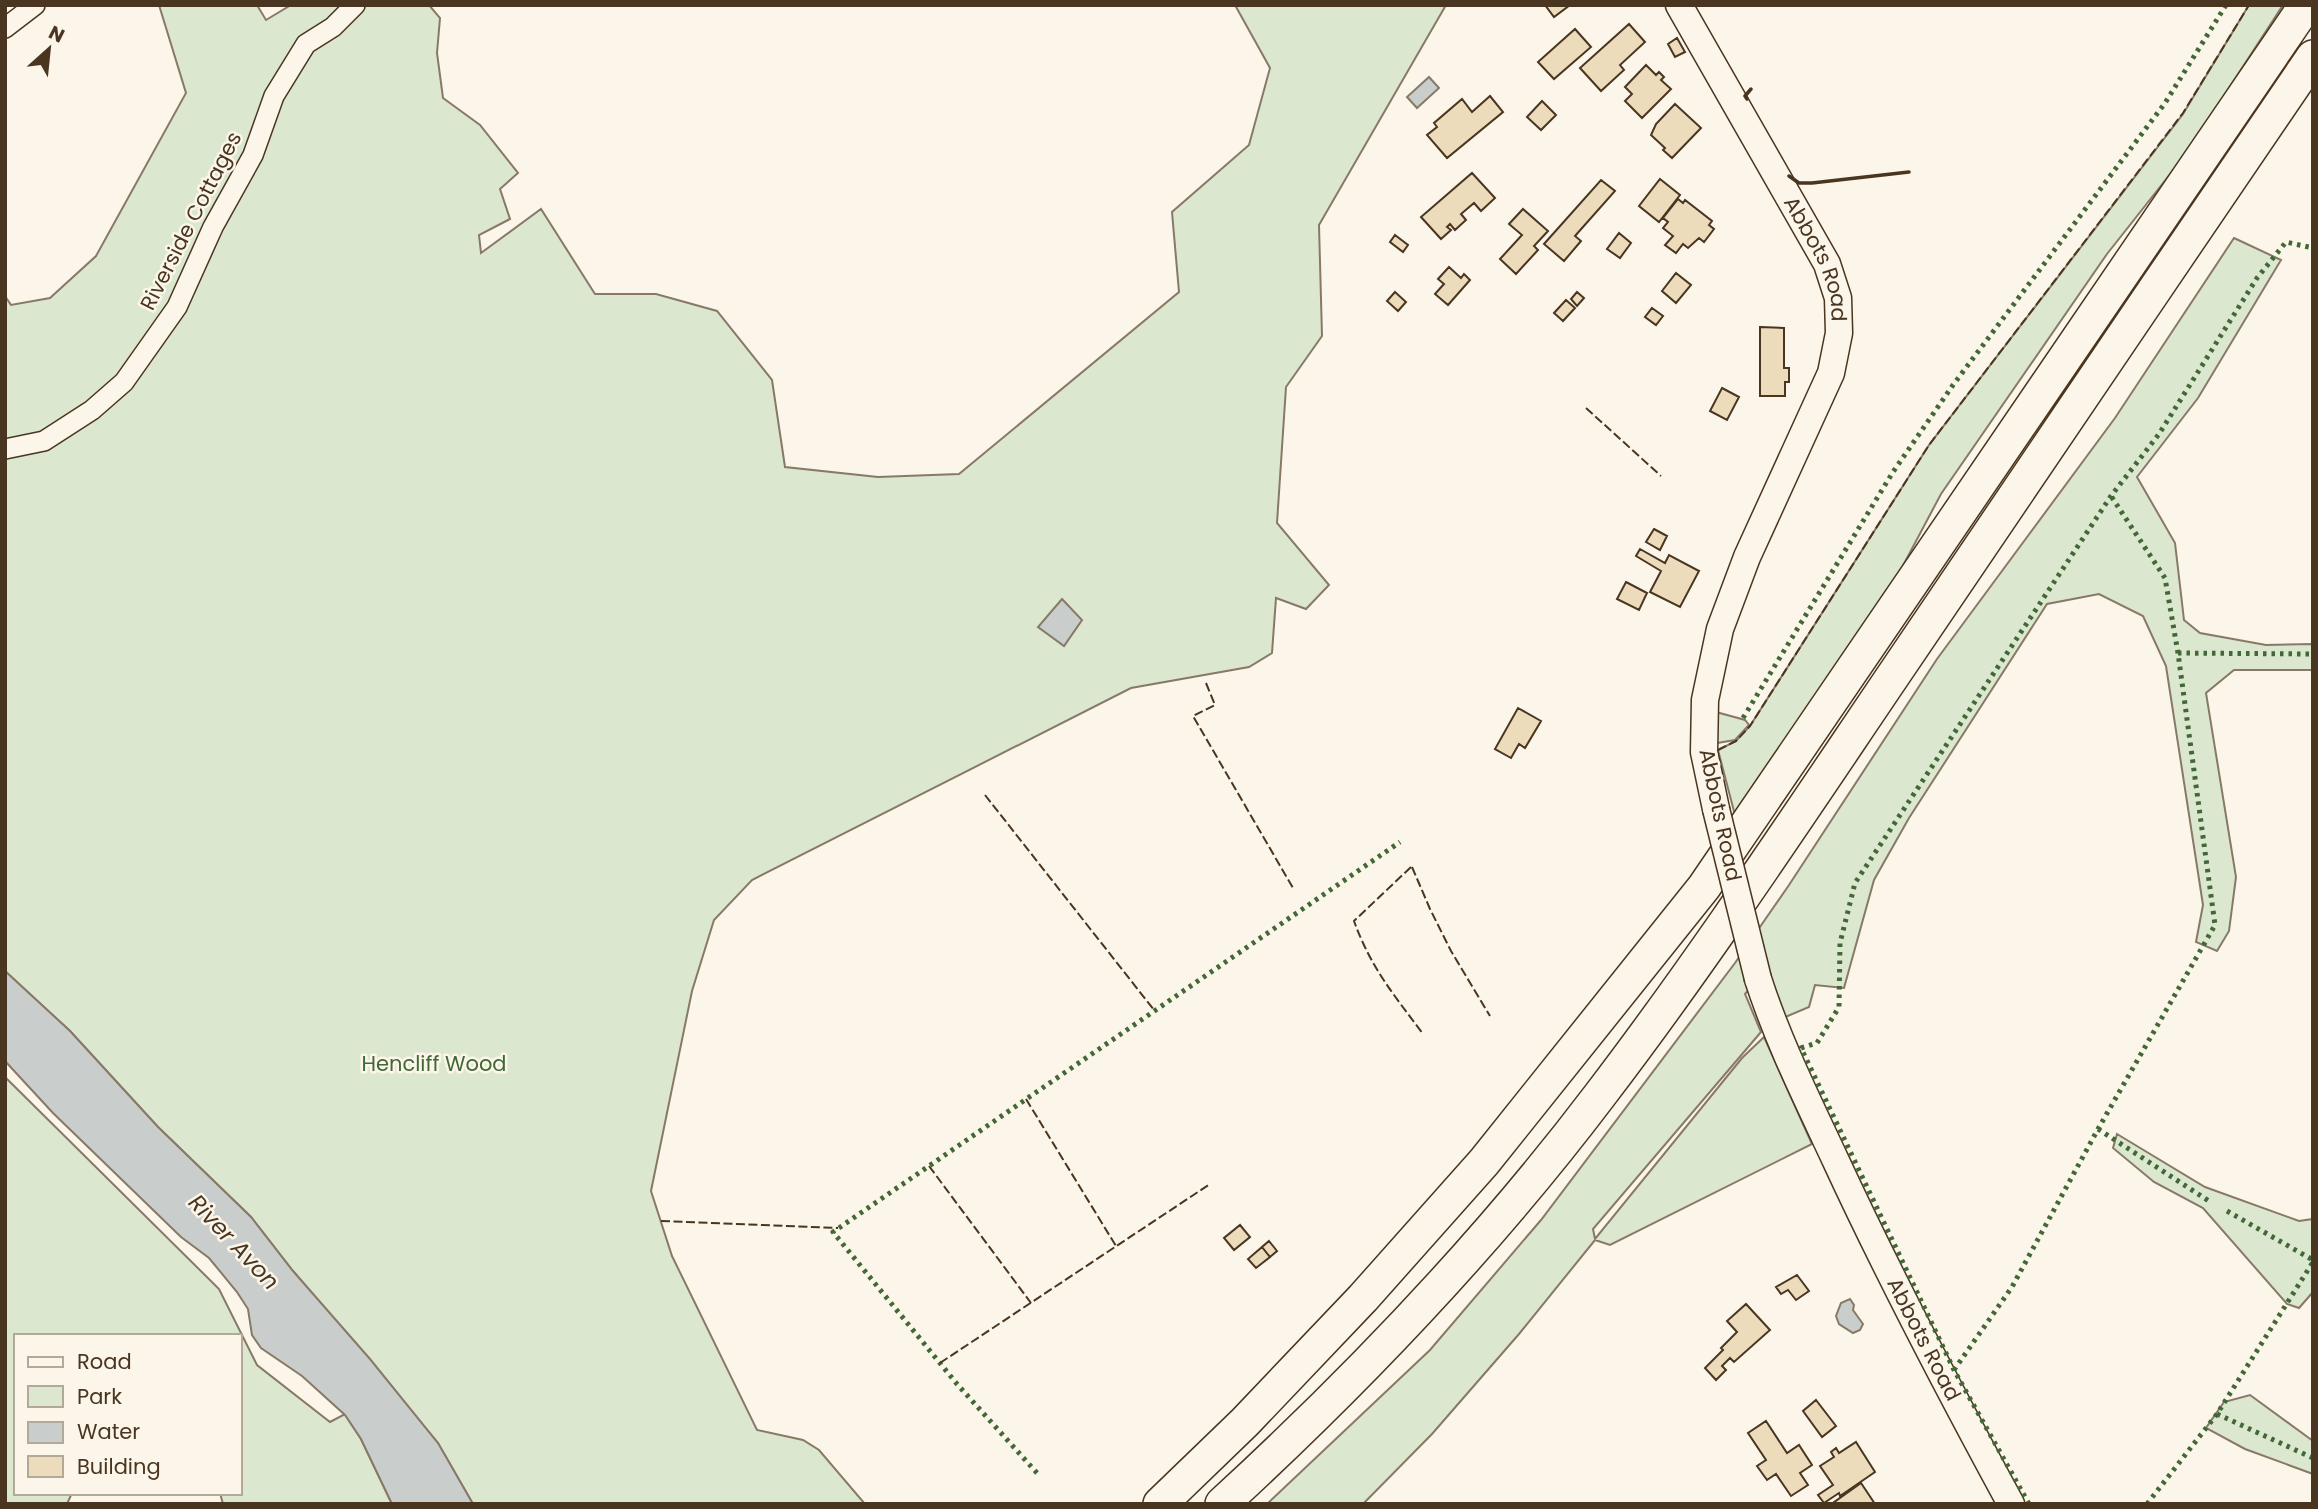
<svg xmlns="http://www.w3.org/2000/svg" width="2318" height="1509" font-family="Poppins,sans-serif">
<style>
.green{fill:#dce7d0;stroke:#887966;stroke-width:2}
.water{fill:#c9cecd;stroke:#887966;stroke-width:2}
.building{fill:#ecdcbc;stroke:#4a3520;stroke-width:2}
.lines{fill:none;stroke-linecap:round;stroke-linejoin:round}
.street-casing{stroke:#4a3520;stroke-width:22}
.secondary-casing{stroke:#4a3520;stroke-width:29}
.highway-casing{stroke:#4a3520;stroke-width:36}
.street{stroke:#fbf6e9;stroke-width:19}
.secondary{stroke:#fbf6e9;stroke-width:26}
.highway{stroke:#fbf6e9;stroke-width:33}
.secondary-bridge-casing{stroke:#4a3520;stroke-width:29;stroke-linecap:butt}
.secondary-bridge{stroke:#fbf6e9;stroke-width:26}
.hedge{stroke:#436837;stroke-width:5;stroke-dasharray:3.5 5;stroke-linecap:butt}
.fence{stroke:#4a3520;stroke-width:2;stroke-dasharray:9 3.5;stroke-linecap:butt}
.wall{stroke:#4a3520;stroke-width:3.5}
.labels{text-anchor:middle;stroke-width:5;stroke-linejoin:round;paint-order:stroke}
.street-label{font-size:21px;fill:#4a3520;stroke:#fbf6e9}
.park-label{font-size:21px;fill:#436837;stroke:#fbf6e9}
.water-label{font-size:23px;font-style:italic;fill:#4a3520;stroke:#fbf6e9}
</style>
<rect width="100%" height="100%" fill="#fbf6e9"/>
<path class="green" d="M159,5H257L266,20L291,5H429L440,18L437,53L443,98L480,125L518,173L500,189L510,219L479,235L481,253L541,209L595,294H656L717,311L772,380L785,467L878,477L959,474L1179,292L1172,212L1249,145L1270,68L1235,5H1446L1319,225L1322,336L1286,387L1277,523L1329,585L1306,609L1276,598L1272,653L1249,667L1131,688L752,880L714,920L692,991L651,1191L672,1256L757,1430L803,1440L819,1450L865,1504H473L438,1443L293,1271L251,1217L158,1127L70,1031L5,971V296L11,305L50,298L96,256L186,93Z
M2249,5H2283L2186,154L2107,254L1941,494L1872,624L1736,819L1718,750L1736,741L1750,726L1929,445L2183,114Z
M2234,238L2281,260L2198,398L2137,477L2175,543L2184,620L2200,633L2266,645L2313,644V670H2234L2206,693L2236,877L2229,931L2217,951L2196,942L2203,905L2166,666L2143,616L2099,594L2047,604L1909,818L1874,880L1844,988L1815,985L1809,1007L1783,1018L1765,971L1745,994L1761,1032L1593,1229L1595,1239L1742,1058L1764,1037L1812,1144L1610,1245L1595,1240L1519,1334L1432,1434L1363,1504H1267L1430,1350L1541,1220L1735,963L1789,885L1937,659L2115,418Z
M1716,712L1745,720L1749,725L1735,740L1717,743Z
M5,1077L219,1289L257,1365L330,1422L345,1414L361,1439L392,1504H223L220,1493H240V1336H16V1493H72L67,1504H5Z
M2117,1134L2205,1187L2299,1221L2313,1219V1292L2299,1308L2287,1304L2203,1208L2154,1182L2113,1148Z
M2250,1395L2313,1441V1474L2245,1449L2206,1428L2224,1402Z"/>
<path class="water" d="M1429,77L1439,88L1417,108L1407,97Z
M1062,599L1082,620L1064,646L1038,627Z
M5,971L70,1031L158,1127L251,1217L293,1271L370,1359L438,1443L473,1504H392L361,1439L345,1415L302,1376L261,1348L252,1335L248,1309L237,1292L209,1258L181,1237L53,1113L5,1061Z
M1850,1299L1854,1305L1853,1310L1863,1324L1860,1330L1853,1333L1839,1324L1836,1316L1841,1303Z"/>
<path class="building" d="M1545,5H1570L1554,17Z
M1629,24L1645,42L1620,65L1624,70L1601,91L1580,68Z
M1575,29L1591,47L1554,79L1538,62Z
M1677,38L1685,52L1675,57L1668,44Z
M1646,65L1656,75L1659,72L1664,77L1661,80L1671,89L1642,118L1625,101L1632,94L1625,87Z
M1490,96L1503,112L1447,158L1427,135L1437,127L1434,123L1462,99L1472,112Z
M1542,101L1556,115L1541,130L1527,117Z
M1675,104L1701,128L1672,158L1663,150L1665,148L1651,135L1656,124Z
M1472,173L1495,198L1481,211L1474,203L1461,214L1466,220L1455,230L1450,224L1447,227L1451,230L1441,239L1421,217Z
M1660,179L1680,195L1659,222L1639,206Z
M1601,180L1615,191L1575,236L1581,241L1564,261L1544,244Z
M1678,199L1683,203L1685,200L1712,221L1709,225L1714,229L1704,242L1699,238L1688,248L1683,244L1676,253L1665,245L1673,236L1663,228L1668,222L1663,218Z
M1523,209L1548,231L1534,246L1538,250L1516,274L1500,259L1522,235L1509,224Z
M1619,233L1631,243L1620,258L1607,249Z
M1395,235L1408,245L1403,252L1390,242Z
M1449,267L1461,278L1464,274L1470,280L1448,305L1435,294L1444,284L1438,279Z
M1676,273L1691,285L1676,303L1662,291Z
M1395,292L1406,302L1398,311L1387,301Z
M1577,292L1584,298L1577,306L1571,299Z
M1566,300L1575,308L1563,321L1554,313Z
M1652,308L1663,316L1656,325L1645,317Z
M1760,327L1784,328V368H1789V382H1785V396H1760Z
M1722,388L1739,397L1727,420L1710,411Z
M1654,529L1667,536L1660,550L1646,542Z
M1640,549L1665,563L1669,555L1699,571L1680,607L1650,592L1661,571L1636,556Z
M1626,582L1647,593L1639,610L1617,599Z
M1518,708L1541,721L1525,748L1519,744L1511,758L1495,749Z
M1240,1225L1250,1237L1234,1250L1224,1238Z
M1269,1241L1277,1251L1270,1257L1262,1247Z
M1262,1247L1270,1257L1256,1268L1248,1259Z
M1797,1275L1809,1291L1796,1300L1788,1290L1781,1294L1776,1287Z
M1746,1304L1770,1330L1734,1362L1730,1358L1722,1366L1726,1370L1716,1380L1705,1368L1723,1350L1721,1348L1737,1332L1727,1321Z
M1816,1400L1836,1426L1822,1437L1803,1411Z
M1766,1421L1787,1453L1799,1445L1812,1465L1800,1473L1808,1485L1791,1496L1776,1474L1767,1480L1757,1466L1766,1460L1748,1433Z
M1856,1442L1875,1472L1840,1496L1839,1493L1824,1503L1818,1495L1833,1485L1820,1466L1834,1457L1831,1452L1836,1448L1839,1453Z
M1861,1483L1875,1504H1834L1833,1503Z"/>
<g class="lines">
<g class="street-casing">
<path id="street" d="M5,28L35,5
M5,449L44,441L92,410L124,382L177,307L213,227L253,155L274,96L306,44L333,27L355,5"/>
</g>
<g class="secondary-casing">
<g id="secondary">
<path id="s1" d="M1679,5L1827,264L1838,298L1839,333L1831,373L1747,557L1720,629L1705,700L1704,752L1716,809"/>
<path id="s2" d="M1758,979C1778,1041 1807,1099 1835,1159C1889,1276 1949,1390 2011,1504"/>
</g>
</g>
<g class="highway-casing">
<path id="highway" d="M1160,1504L1245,1422L1363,1298L1484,1162L1704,887L2306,5
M1222,1504C1358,1379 1488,1243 1600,1095C1707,955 1804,807 1903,661C2039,460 2176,258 2313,57"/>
</g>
<use href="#street" class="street"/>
<use href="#secondary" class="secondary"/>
<use href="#highway" class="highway"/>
<g class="secondary-bridge-casing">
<path id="secondary-bridge" d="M1716,809L1758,979"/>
</g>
<use href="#secondary-bridge" class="secondary-bridge"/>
<path class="hedge" d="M2178,653L2313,654
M1743,718L1893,472L1953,385L2165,103L2226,5
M2098,1129L2212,1203
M2227,1211L2313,1260
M1954,1370L2012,1287L2098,1129L2215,925L2178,653L2165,578L2111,496
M2217,1414L2313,1458
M1037,1473L957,1384L833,1232L1400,842
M2029,1504L1954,1370L1801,1048L1817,1043L1839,1007L1840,943L1855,883L2111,496L2159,434L2257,278L2286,242L2313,248
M2147,1504L2217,1414L2313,1262"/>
<path class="fence" d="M1586,408L1661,476
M1206,683L1215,705L1193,716L1293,888
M1718,750L1736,741L1750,726L1929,445L2183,113L2249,5
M985,795L1154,1010
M1411,867L1354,921C1371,968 1394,995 1423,1034
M1412,867L1430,909L1451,951L1490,1016
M1026,1099L1116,1246
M929,1166L1031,1303
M661,1221L838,1228
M940,1363L1210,1184"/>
<path class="wall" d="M1747,99L1745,96L1751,89
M1789,176L1799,183H1812L1909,172"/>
</g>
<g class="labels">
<g class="street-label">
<text transform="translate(191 221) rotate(-63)" y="7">Riverside Cottages</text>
<text dy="7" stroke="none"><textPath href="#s1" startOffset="290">Abbots Road</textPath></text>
<text transform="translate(1720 815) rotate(78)" y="7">Abbots Road</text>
<text dy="7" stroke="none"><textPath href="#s2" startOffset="397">Abbots Road</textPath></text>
</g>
<g class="park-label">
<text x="434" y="1071">Hencliff Wood</text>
</g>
<g class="water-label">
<text transform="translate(234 1242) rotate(47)" y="8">River Avon</text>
</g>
</g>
<rect width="2318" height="1509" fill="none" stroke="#4a3520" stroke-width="14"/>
<rect x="14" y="1334" width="228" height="161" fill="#fbf6e9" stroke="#b4a999" stroke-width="2"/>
<rect x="28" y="1357" width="35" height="10" fill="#fbf6e9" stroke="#b4a999" stroke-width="2"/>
<text x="77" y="1369" font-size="21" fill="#4a3520">Road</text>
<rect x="28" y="1386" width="35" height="21" fill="#dce7d0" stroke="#b4a999" stroke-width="2"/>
<text x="77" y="1404" font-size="21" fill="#4a3520">Park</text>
<rect x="28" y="1422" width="35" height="21" fill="#c9cecd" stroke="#b4a999" stroke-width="2"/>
<text x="77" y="1439" font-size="21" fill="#4a3520">Water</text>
<rect x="28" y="1456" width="35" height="21" fill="#ecdcbc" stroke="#b4a999" stroke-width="2"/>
<text x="77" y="1474" font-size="21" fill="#4a3520">Building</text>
<g transform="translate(49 49) rotate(27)" stroke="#fbf6e9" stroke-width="5" paint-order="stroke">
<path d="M0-5L12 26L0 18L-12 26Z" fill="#4a3520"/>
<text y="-10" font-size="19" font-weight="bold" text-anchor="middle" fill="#4a3520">N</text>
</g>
</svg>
